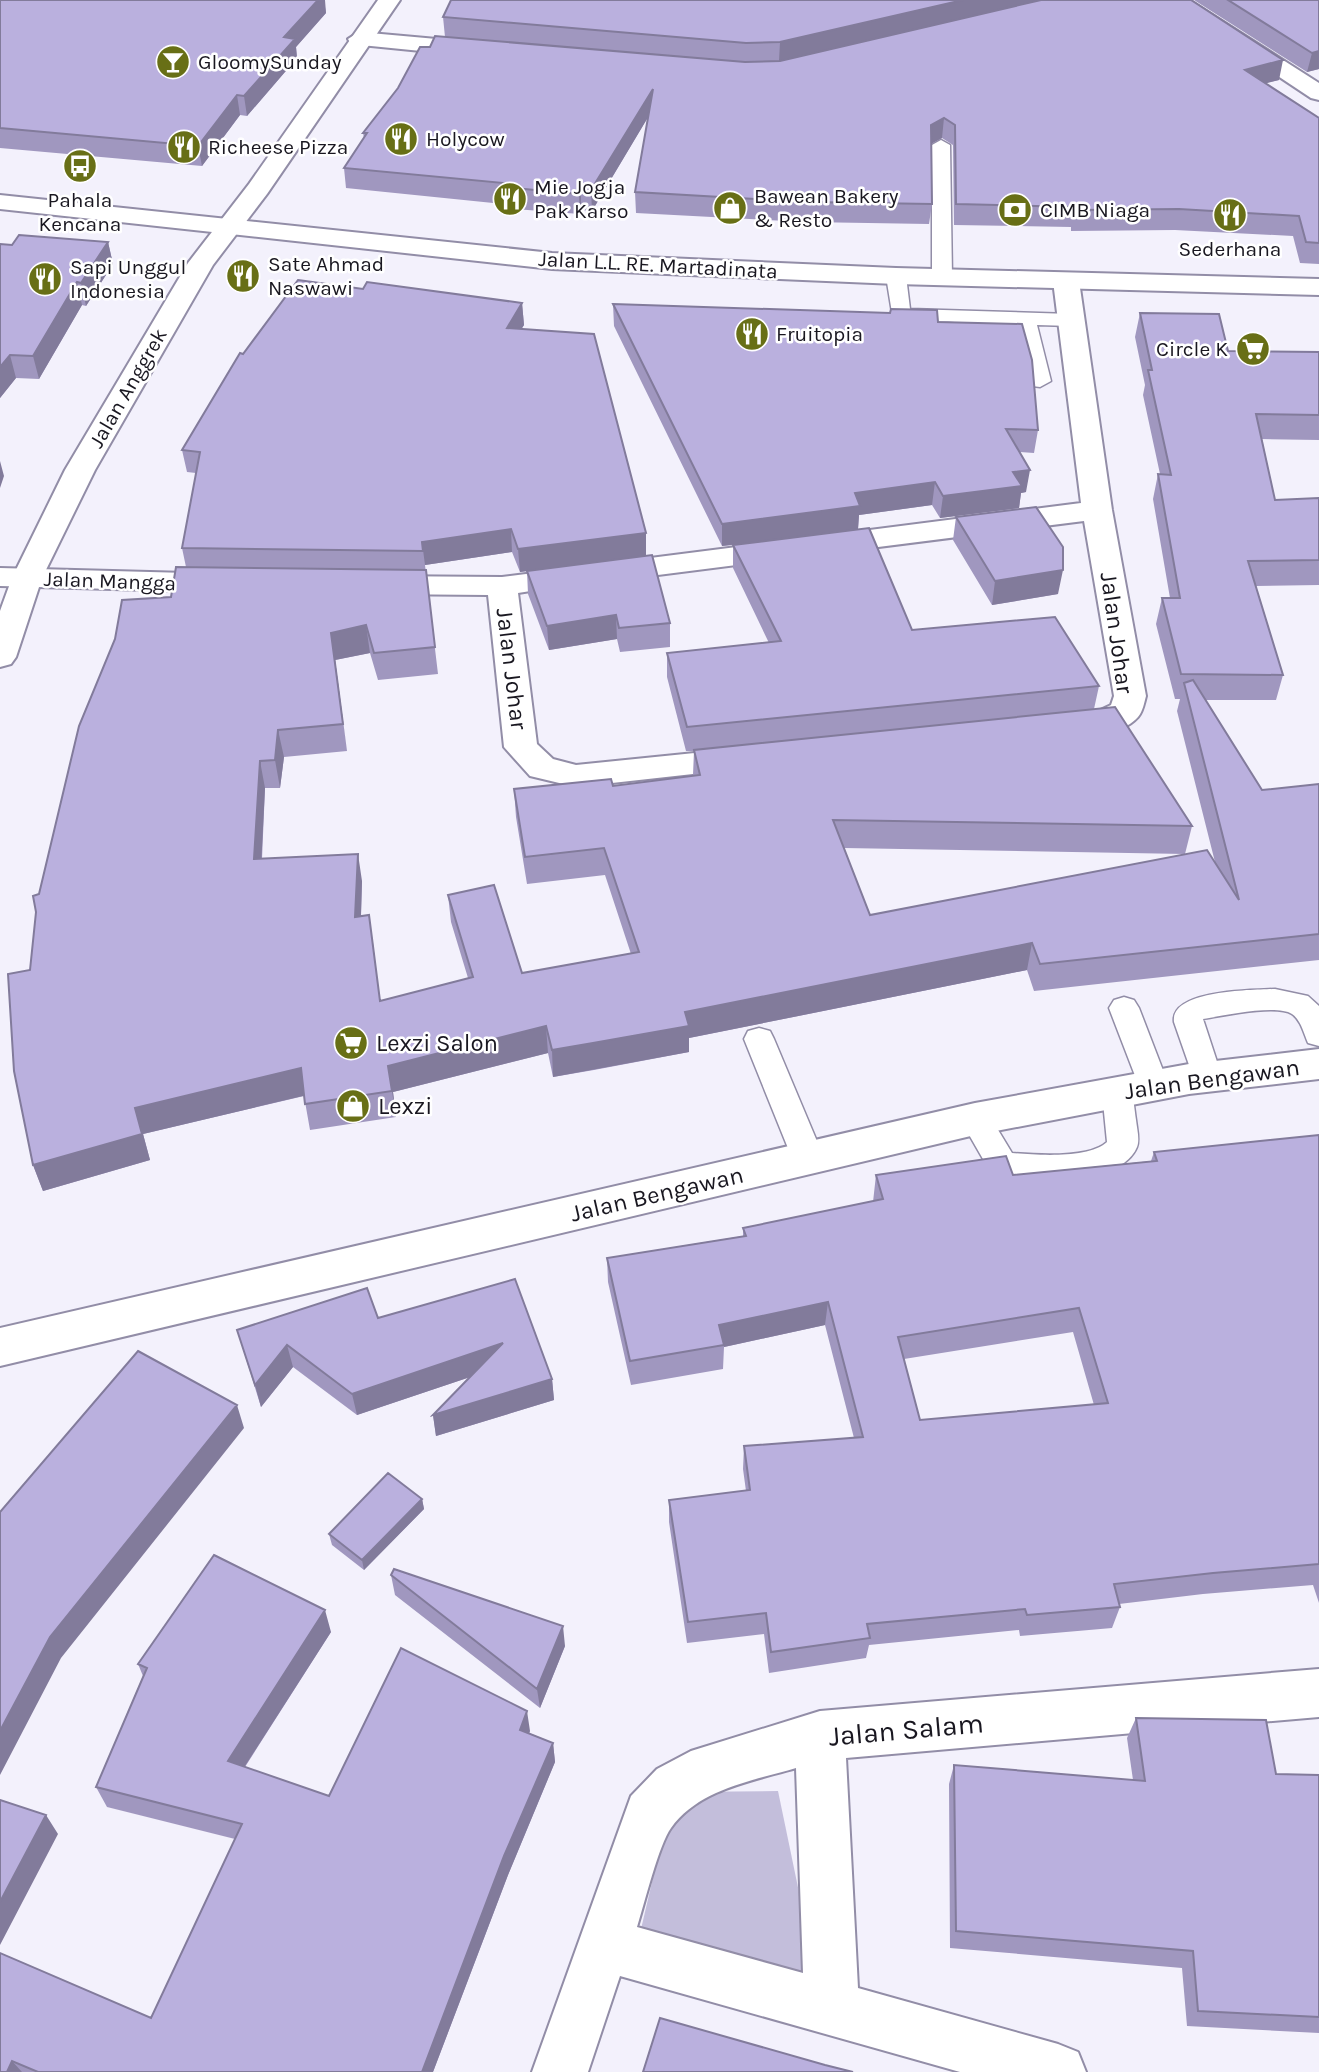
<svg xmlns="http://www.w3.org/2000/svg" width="1319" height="2072" font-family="Karla,sans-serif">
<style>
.green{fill:#c3bedb}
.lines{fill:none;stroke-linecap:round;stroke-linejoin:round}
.service-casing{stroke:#928da7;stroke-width:3}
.minor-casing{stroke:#928da7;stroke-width:4}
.tertiary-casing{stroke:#928da7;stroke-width:4}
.secondary-casing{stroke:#928da7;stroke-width:4}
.service{fill:#fff;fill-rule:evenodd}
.minor{fill:#fff;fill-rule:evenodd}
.tertiary{fill:#fff;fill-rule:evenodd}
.secondary{fill:#fff;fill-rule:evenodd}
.wall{fill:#a097bf;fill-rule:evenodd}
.shaded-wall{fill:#827b9b}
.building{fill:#bab0de;stroke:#827b9b;stroke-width:2;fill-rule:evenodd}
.labels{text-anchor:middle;stroke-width:5;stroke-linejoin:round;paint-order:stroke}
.far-poi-label{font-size:21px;fill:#191720;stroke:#fff;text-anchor:start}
.far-street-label{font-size:21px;fill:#191720;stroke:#fff}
.street-label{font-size:24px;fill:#191720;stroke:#fff}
.poi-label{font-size:24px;fill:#191720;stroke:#fff;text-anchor:start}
.near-street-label{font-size:28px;fill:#191720;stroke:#fff}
</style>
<rect width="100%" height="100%" fill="#f3f1fc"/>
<path class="green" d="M778,1791L822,2003L638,1942L673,1792Z"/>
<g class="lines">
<g class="service-casing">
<path id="service" d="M941,140L950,145L952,277L942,283L932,277V145Z
M896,270L906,276L910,309L1071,314L1081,320L1071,326L1037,325L1051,381L1040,387L1032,386L1016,325L893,319L886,276Z
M1275,989L1308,996L1319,1006V1046L1308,1043C1304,1034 1301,1020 1292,1014C1276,1004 1222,1016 1203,1019L1222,1077L1218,1085L1207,1089L1196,1085L1174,1022C1170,990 1252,990 1275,989Z
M1124,997L1134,1000L1139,1008L1169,1086L1165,1094L1154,1098L1143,1094L1139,1086L1109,1008L1114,1000Z
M759,1028L770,1031L774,1039L824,1158L819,1167L808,1170L797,1167L792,1158L744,1039L748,1031Z
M1117,1080L1128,1084C1134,1095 1134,1108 1136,1120C1137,1129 1140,1140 1137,1147C1121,1187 1025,1184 991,1173L960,1119L964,1110L975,1107L986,1110L1012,1153C1036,1155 1089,1159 1107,1142L1102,1092L1106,1084Z"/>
</g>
<g class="minor-casing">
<path id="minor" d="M359,32L481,43L492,50L481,57L351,44L348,39Z
M1066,273L1075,275L1079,281L1112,510L1146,696C1144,703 1143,711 1138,717C1121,736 1080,740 1057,734L1052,726L1057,718L1094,713L1111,705L1114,696L1084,521L603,582L592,580L588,573L592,566L603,564L1081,503L1053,281L1057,275Z
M0,568L225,574L236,576L240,583L236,590L225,592L0,586Z
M526,574L537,576L541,583L537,590L518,593L537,744L553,759L576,765L744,748L756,751L761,759L756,767L576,787L530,776L504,747L488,595L376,594L365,592L360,585L365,578L376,576L502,577Z
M1319,1669V1717L846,1758L858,1988L1058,2044L1078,2052L1086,2072H960L620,1976L588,2072H532L631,1796L657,1769L691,1751L820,1711ZM796,1768L803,1973L637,1927C644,1905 659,1844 671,1828C699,1789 752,1781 796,1768Z"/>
</g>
<g class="tertiary-casing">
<path id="tertiary" d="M378,0H400L267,194L213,265L95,470L42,578L16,657L11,664L0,667V611L12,578L65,470L188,263L249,184Z
M1163,0H1189L1319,83V100L1311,98Z
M1319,1049V1079L1189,1094L975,1135L0,1366V1328L975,1103L1189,1064Z"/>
</g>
<g class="secondary-casing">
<path id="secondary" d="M0,195L552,253L896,268L1319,279V295L896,284L552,269L0,209Z"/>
</g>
<use href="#service" class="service"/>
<use href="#minor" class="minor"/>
<use href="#tertiary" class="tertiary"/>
<use href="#secondary" class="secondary"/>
</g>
<path class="wall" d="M0,0L324,1L326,13L296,47L297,58L247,116L240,115L202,166L0,148Z
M451,0L1279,80L1265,83L1319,118V264L1300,263L1293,236L1175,230L1071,231V227L954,225L953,145L942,138L931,144L932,204L929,224L807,222L636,213L635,192L648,117L592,211L581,210L580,214L503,208V204L346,188L344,168L364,138L363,133L430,47L445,37L443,17Z
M1194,0H1319V69L1307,72Z
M108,242L113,264L86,306L82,305L39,379L16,378L0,398V244L12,245Z
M363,289L522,303L524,325L521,329L646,533V556L670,623V647L620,652L617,639L549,650L528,594L527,571L520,572L512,552L425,565L438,674L378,680L370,653L335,660L347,751L284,757L280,788H265L262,859L362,881L361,917L373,943L380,1001L468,978L451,922L448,895L522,973L631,954L605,875L527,884L516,817L514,789L613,786L693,775L694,751H686L667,677V653L769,643L733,568V545L722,546L614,326L613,304L938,322L1038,430L1034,453L1020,452L1026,492L1021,493L1019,508L940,518L932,505L859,515L858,529L912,630L1099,686L1094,709L1192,826L1185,854L844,848L870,915L1215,862L1177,711L1180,699H1175L1156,624L1162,598H1170L1153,499L1158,474H1160L1143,395L1145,385L1135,337L1140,313L1228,351L1319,352V440L1262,439L1275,500L1319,498V585L1256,586L1283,675L1276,700H1205L1262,790L1319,784V960L1034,991L1027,970L689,1038V1052L594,1070L553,1077L548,1053L393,1092L396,1117L310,1130L304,1096L143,1134L150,1160L43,1191L33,1165L30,970L39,894L171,597L186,567L182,548L196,473L187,472L182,450L243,354Z
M956,517L1058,594L992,605L953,540Z
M1319,1135V1603L1313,1585L1203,1594L1119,1604L1120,1607L1112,1628L1020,1636L1019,1630L869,1645L866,1658L769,1673L764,1634L687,1643L669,1522V1500L746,1491L743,1469L744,1446L854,1438L825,1325L724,1347L723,1369L631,1385L608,1282L607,1258L743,1236V1228L873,1202L876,1175H1013L1151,1161L1154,1152ZM1073,1332L1094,1405L920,1420L904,1359Z
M378,1318L552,1379L554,1400L436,1436L433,1415L470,1377L357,1415L293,1367L261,1407L237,1330Z
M422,1499L424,1509L364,1570L332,1545L329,1534Z
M391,1575L565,1646L540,1708L395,1595Z
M331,1632L245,1767L329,1796L530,1731L529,1733L553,1743L555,1762L508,1875L433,2072H0V1953L151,2018L235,1839L107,1807L96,1787L143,1676L138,1664Z
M1136,1718L1276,1774L1319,1775V2033L1187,2026L1182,1968L950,1948L949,1784L954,1765L1133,1780L1127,1738Z"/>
<path class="shaded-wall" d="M306,0H325L326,13L296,47L297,58L247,116L244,96L284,37Z
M963,0H1044L779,61L780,42Z
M1319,51V69L1307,72L1312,53Z
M1283,60L1279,80L1241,90L1245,70Z
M653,89V109L592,211L591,190Z
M237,95L240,115L202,166L198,146Z
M944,118L942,138L929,145L931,125Z
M581,190V210L580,214L579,194Z
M108,242L113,264L86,306L81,283Z
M77,282L82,305L39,379L33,356Z
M522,303L524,325L508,351L507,328Z
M10,355L16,378L0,398V367Z
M0,461L4,476L0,488Z
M1030,470L1026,492L1021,493L1019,508L940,518L943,496L1013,472Z
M935,482L932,505L859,515L858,529L722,546V524L855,493Z
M511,529L512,552L425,565L422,542Z
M646,533V556L520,572L518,549Z
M1063,570L1058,594L992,605L995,581Z
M616,615L617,639L549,650L547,626Z
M366,625L370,653L335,660L347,751L331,633Z
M278,730L284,757L280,788L275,760Z
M260,761L265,788L260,887L254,859Z
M358,854L362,881L360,944L355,917Z
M1032,943L1027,970L689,1038V1052L553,1077L552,1050L685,1012Z
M546,1026L548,1053L393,1092L396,1117L388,1066Z
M301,1068L307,1095L143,1134L150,1160L43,1191L33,1165L135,1108Z
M828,1302L825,1325L724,1347L719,1325Z
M503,1343L506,1365L357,1415L352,1394Z
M287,1345L293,1367L261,1407L255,1385Z
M552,1379L554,1400L436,1436L433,1415Z
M237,1405L244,1428L61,1658L0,1775V1731L50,1637Z
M422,1499L424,1509L364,1570L362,1560Z
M325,1610L331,1632L236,1780L228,1761Z
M563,1626L565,1646L540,1708L537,1689Z
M527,1711L530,1731L522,1750L520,1730Z
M553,1743L555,1762L508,1875L433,2072H422L504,1856Z
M46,1815L58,1834L0,1945V1902Z
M12,2061L22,2072H7Z"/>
<path class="building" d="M0,0H318L284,37L295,39L244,96L237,95L198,146L0,128Z
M451,0H963L780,42L746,43L443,17Z
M1041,0H1191L1283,60L1245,70L1319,118V243L1306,242L1299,216L1179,209L1075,210L1074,207L956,204L955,125L944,118L931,125L932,204L808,202L635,192L653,89L591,190H581L579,194L502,187L504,183L344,168L367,133H363L398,88L420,47H430L435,36L745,62L780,61Z
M1228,0H1319V51L1312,53Z
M19,235L108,242L81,283L77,282L33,356L10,355L0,367V244L12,245Z
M298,280L363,289L367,282L522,303L507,328L594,334L646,533L518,549L511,529L422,542L423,551L182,548L200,452L182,450L240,353L243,354Z
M613,304L890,313L891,309L937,310L938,322L1022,324L1032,360L1038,430L1006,429L1030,470L1013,472L1022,486L943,496L935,482L855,493L860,506L722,524Z
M1140,313L1219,314L1228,351L1319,352V415L1256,414L1275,500L1319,498V560L1248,561L1283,675L1181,674L1162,598H1180L1158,474L1171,475L1148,370H1152Z
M1036,507L1063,547V570L995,581L956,517Z
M869,528L912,630L1055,617L1099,686L687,727L667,653L781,641L733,545Z
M652,555L670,623L619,628L616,615L547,626L527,571Z
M176,567L426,570L435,647L374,653L366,625L331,633L343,724L278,730L275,760L260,761L254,859L358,854L355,917L369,915L380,1001L473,977L448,895L494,885L522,973L639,952L604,848L525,857L514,789L611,779L613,786L700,775L694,750L1115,707L1192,826L833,820L870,915L1207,850L1239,900L1184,683L1193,680L1262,790L1319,784V934L1040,964L1032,943L685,1012L689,1026L593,1043L552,1050L546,1026L388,1066L392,1091L305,1104L301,1068L135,1108L142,1134L33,1165L14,1071L8,974L30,970L36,912L33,896L39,894L79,726L115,639L122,600L171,597Z
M1319,1135V1564L1213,1573L1114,1584L1120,1607L1027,1615L1025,1609L867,1624L870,1638L771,1652L766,1613L688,1622L669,1500L750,1490L744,1446L863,1437L828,1302L719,1325L724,1345L630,1361L607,1258L746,1236L743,1228L883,1199L876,1175L1006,1156L1013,1175L1157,1161L1154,1152ZM1079,1308L1108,1403L920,1420L898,1337Z
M515,1279L552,1379L433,1415L503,1343L352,1394L287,1345L255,1385L237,1330L367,1288L378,1318Z
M138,1351L237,1405L50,1637L0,1731V1512Z
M388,1473L422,1499L362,1560L329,1534Z
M214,1555L325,1610L228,1761L329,1796L401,1648L527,1711L520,1730L553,1743L504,1856L422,2072H38L12,2061L7,2072H0V1953L151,2018L242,1824L96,1787L147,1668L138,1664Z
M394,1569L563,1626L537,1689L391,1575Z
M1136,1718L1266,1720L1276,1774L1319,1775V2017L1198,2011L1193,1951L956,1931L954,1765L1145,1781Z
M0,1800L46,1815L0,1902Z
M660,2018L825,2065L853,2072H643Z"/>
<defs>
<g id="bar-disc" transform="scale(1.75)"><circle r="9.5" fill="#686f16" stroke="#fff"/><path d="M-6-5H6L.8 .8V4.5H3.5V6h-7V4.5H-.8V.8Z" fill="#fff"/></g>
<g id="restaurant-disc" transform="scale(1.75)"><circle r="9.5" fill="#686f16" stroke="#fff"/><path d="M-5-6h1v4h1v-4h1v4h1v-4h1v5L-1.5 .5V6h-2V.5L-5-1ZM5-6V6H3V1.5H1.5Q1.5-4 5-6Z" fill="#fff"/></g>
<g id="bus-disc" transform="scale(1.75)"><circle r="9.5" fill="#686f16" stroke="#fff"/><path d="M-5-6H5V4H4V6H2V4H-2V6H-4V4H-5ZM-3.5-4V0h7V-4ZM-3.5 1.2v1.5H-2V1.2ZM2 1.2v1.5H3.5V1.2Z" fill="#fff"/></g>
<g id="shop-disc" transform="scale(1.75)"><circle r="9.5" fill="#686f16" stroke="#fff"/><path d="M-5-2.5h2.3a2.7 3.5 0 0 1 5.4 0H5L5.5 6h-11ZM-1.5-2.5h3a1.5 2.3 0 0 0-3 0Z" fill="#fff"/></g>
<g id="bank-disc" transform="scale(1.75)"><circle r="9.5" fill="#686f16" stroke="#fff"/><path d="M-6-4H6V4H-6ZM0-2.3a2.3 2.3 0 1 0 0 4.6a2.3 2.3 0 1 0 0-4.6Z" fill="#fff"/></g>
<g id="supermarket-disc" transform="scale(1.75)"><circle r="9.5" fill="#686f16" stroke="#fff"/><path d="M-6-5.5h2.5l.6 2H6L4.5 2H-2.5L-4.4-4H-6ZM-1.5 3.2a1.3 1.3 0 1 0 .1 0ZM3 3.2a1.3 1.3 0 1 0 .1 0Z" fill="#fff"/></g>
</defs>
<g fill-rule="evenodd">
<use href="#bar-disc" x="173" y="62"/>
<use href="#restaurant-disc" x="401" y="139"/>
<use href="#restaurant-disc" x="184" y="147"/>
<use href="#bus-disc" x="80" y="166"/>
<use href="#restaurant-disc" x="510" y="199"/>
<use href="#shop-disc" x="730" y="208"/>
<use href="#bank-disc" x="1015" y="210"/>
<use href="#restaurant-disc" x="1230" y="215"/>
<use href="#restaurant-disc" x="243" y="276"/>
<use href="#restaurant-disc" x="45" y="279"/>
<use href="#restaurant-disc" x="752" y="334"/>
<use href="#supermarket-disc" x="1253" y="349"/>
<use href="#supermarket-disc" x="351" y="1043"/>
<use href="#shop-disc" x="353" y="1106"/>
</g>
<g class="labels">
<g class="far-poi-label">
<text x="198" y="69">GloomySunday</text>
<text x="426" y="146">Holycow</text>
<text x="208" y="154">Richeese Pizza</text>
<text x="534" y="194">Mie Jogja<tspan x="534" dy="24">Pak Karso</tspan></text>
<text x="754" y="203">Bawean Bakery<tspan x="754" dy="24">&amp; Resto</tspan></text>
<text x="80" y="207" text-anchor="middle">Pahala<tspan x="80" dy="24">Kencana</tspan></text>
<text x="1040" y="217">CIMB Niaga</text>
<text x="1230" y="256" text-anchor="middle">Sederhana</text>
<text x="268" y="271">Sate Ahmad<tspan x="268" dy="24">Naswawi</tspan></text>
<text x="70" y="274">Sapi Unggul<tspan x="70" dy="24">Indonesia</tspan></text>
<text x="776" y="341">Fruitopia</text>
<text x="1228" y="356" text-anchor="end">Circle K</text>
</g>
<g class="far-street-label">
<text transform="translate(658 265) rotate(3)" y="7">Jalan L.L. RE. Martadinata</text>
<text transform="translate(128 388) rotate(-60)" y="7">Jalan Anggrek</text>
<text transform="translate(110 581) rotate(2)" y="7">Jalan Mangga</text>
</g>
<g class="street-label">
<text transform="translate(1117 633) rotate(82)" y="8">Jalan Johar</text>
<text transform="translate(512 669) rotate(83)" y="8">Jalan Johar</text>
<text transform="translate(1212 1079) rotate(-8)" y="8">Jalan Bengawan</text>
<text transform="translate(657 1194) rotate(-13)" y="8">Jalan Bengawan</text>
</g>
<g class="poi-label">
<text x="376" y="1051">Lexzi Salon</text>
<text x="378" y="1114">Lexzi</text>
</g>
<g class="near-street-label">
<text transform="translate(906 1729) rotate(-5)" y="10">Jalan Salam</text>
</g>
</g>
</svg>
